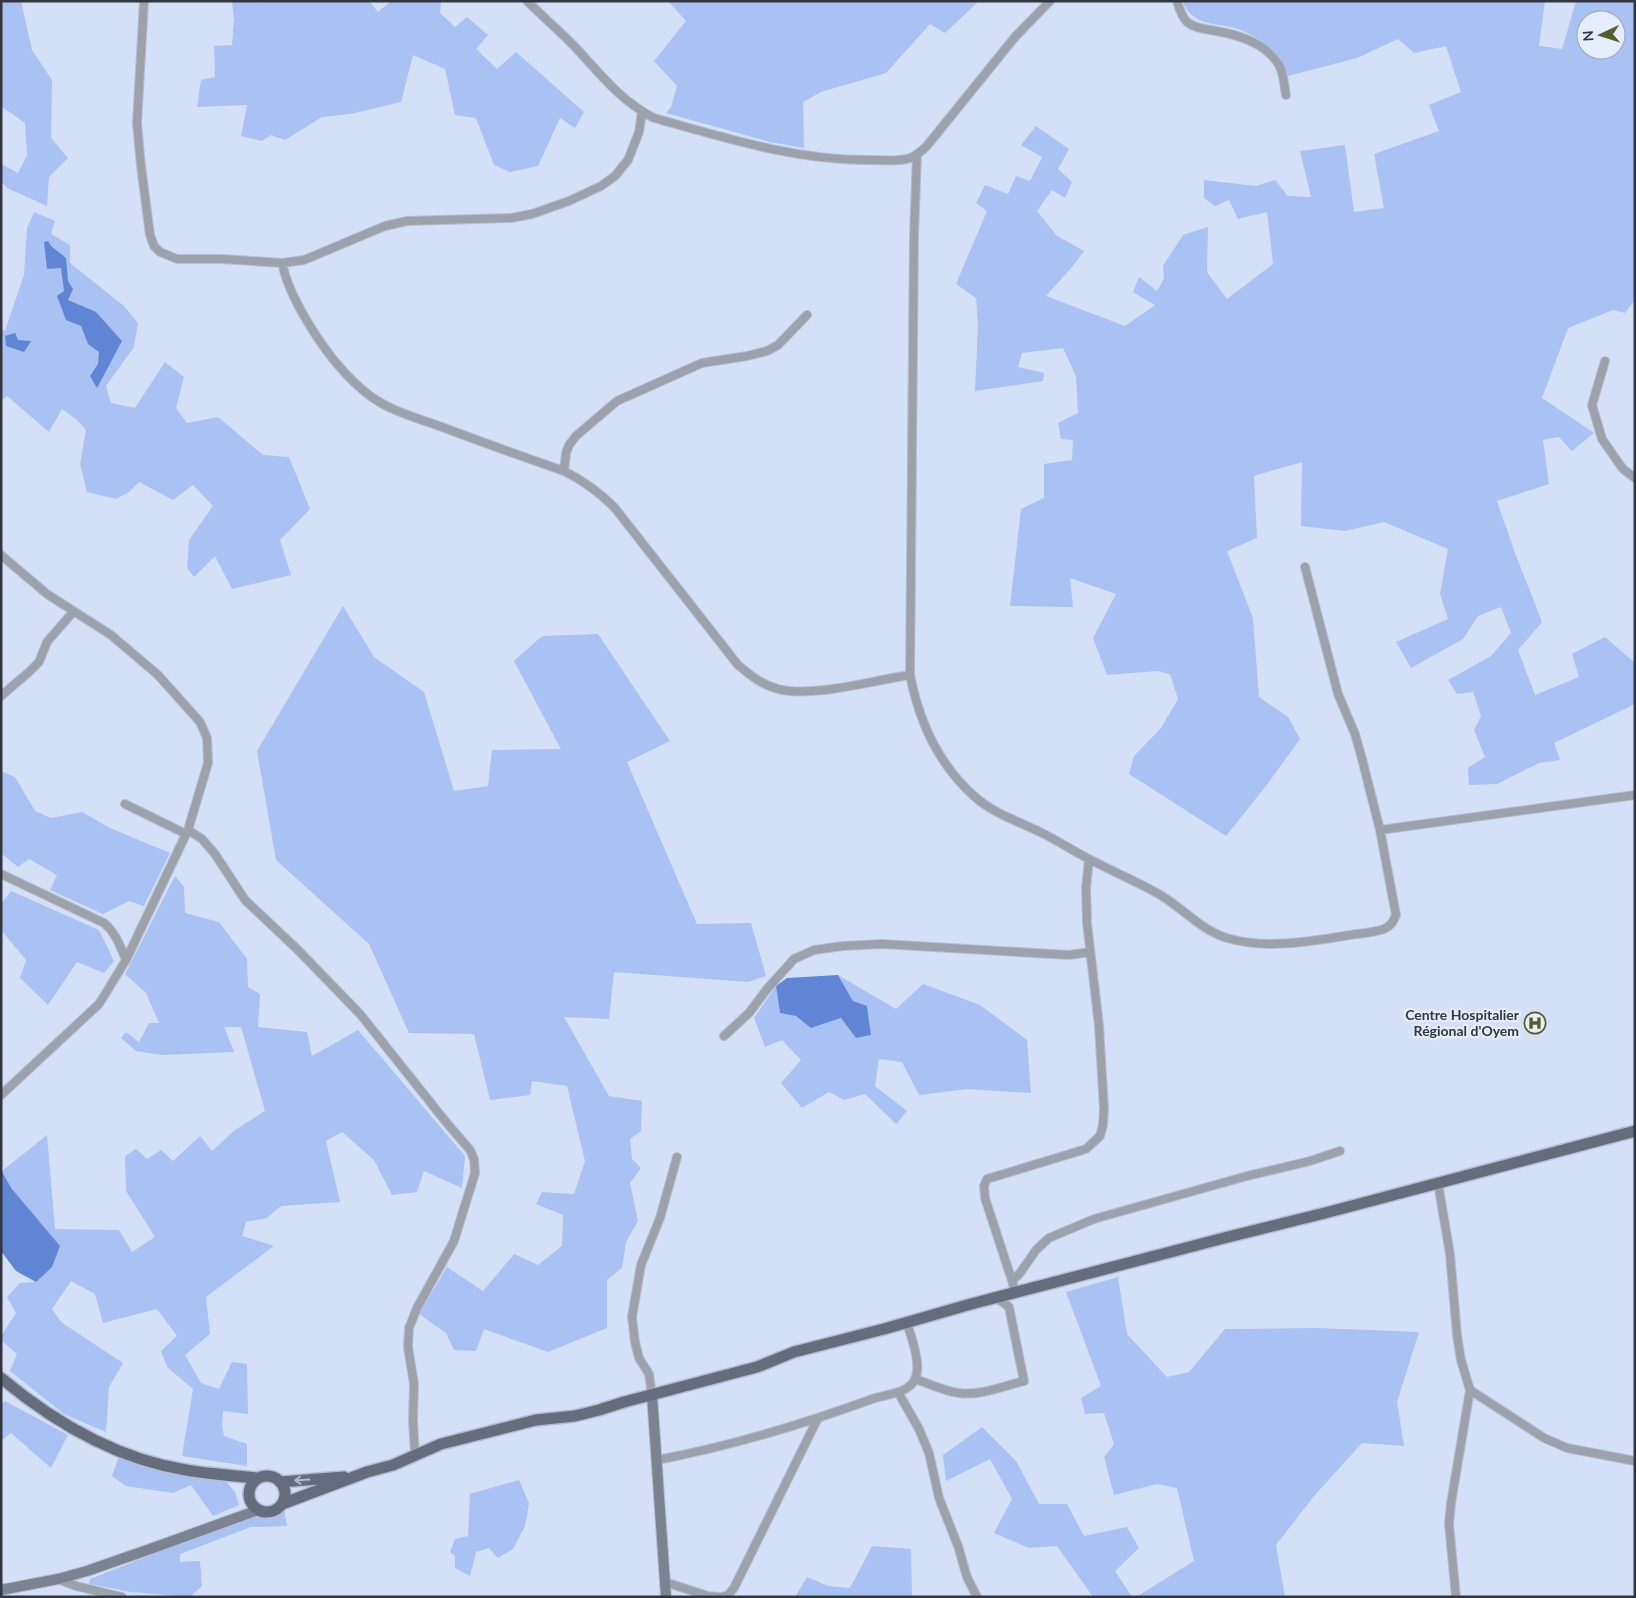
<svg xmlns="http://www.w3.org/2000/svg" width="1636" height="1598" font-family="Lato,sans-serif">
<style>
.green{fill:#a9c1f3;fill-rule:evenodd}
.water{fill:#6185d5}
.lines{fill:none;stroke-linecap:round;stroke-linejoin:round}
.street-casing{stroke:#b4bed3;stroke-width:10}
.secondary-casing{stroke:#b4bed3;stroke-width:12}
.primary-casing{stroke:#b4bed3;stroke-width:14}
.street{stroke:#9ca1ab;stroke-width:8}
.secondary{stroke:#7b8291;stroke-width:10}
.primary{stroke:#646c7e;stroke-width:11}
.oneway{stroke:#b2b9ca}
.labels{text-anchor:middle;stroke-width:4.5;stroke-linejoin:round;paint-order:stroke}
.poi-label{font-size:14px;font-weight:bold;fill:#323640;stroke:#e6edfc;text-anchor:end}
</style>
<rect width="100%" height="100%" fill="#d4e0f8"/>
<path class="green" d="M1,1H21L32,50L52,80L51,138L68,158L49,177L47,206L7,188L1,181V167L3,165L18,173L27,155L25,123L1,106Z
M232,1H262L263,3L273,1H369L378,12L391,1H441L440,13L455,27L467,17L488,35L476,49L497,69L516,52L584,112L575,128L560,118L538,166L510,172L494,165L476,118L455,115L445,69L413,55L401,102L350,114L322,117L285,140L271,135L262,141L241,136L247,105L197,107L201,80L215,77L214,46L232,45L234,20Z
M668,1H979L945,33L930,24L886,73L821,92L803,102L804,148L770,142L666,113L671,107L677,86L654,61L686,21Z
M1182,1H1545L1539,46L1562,49L1576,1H1635V300L1625,313L1613,310L1568,328L1542,398L1594,433L1572,451L1559,437L1543,440L1549,484L1497,501L1515,553L1542,622L1518,650L1535,695L1579,677L1572,654L1605,637L1635,663V704L1554,743L1560,760L1539,763L1497,784L1469,785L1468,768L1485,757L1474,730L1481,716L1473,692L1457,694L1448,680L1491,656L1511,633L1501,607L1478,616L1463,639L1411,668L1396,642L1448,619L1440,594L1448,549L1384,522L1345,531L1301,526L1302,462L1254,476L1257,538L1227,551L1253,618L1259,697L1288,717L1300,739L1266,786L1226,836L1129,774L1134,756L1161,728L1178,699L1170,674L1157,671L1107,675L1093,638L1116,594L1070,578L1073,607L1010,606L1021,509L1044,498V464L1072,460L1073,440L1061,439L1058,423L1078,413L1076,376L1063,348L1022,353L1018,367L1044,373L1043,381L975,391L978,325L976,298L956,284L987,211L976,203L985,185L1008,194L1016,176L1030,181L1042,157L1021,145L1036,126L1069,149L1058,169L1072,182L1065,198L1052,190L1037,211L1057,236L1084,251L1072,267L1046,296L1125,326L1155,305L1133,292L1139,277L1157,291L1164,279L1163,266L1183,235L1208,227L1207,272L1227,299L1273,264L1267,212L1238,219L1229,200L1215,206L1204,198V180L1256,186L1275,180L1288,196L1311,197L1300,151L1345,145L1354,212L1384,208L1374,154L1439,131L1429,105L1461,92L1446,46L1414,53L1398,39L1357,58L1288,76C1285,70 1283,63 1279,58C1270,46 1253,34 1238,29C1214,22 1194,27 1182,1ZM1586,20H1616V50H1586Z
M34,212L55,221L51,234L70,245V263L124,306L138,323L134,347L106,386L111,403L135,408L165,362L184,377L176,408L187,423L218,417L263,455L289,457L310,509L280,540L291,575L232,589L215,556L194,577L187,568L189,540L213,506L193,485L173,500L139,482L129,492L116,499L87,492L80,464L86,430L76,419L62,409L49,432L7,396L1,401V329L5,331L24,275L27,228Z
M343,606L374,657L424,692L454,791L488,786L492,750L561,749L514,661L542,636L598,634L670,741L627,762L697,924L751,923L766,976L748,982L614,972L609,1019L564,1017L609,1096L642,1101L641,1131L630,1139L632,1159L641,1168L630,1183L638,1221L626,1242L622,1268L607,1280V1328L548,1352L484,1329L476,1351L454,1350L446,1333L419,1314L447,1267L483,1291L514,1254L538,1265L562,1246L563,1215L536,1204L542,1192L574,1194L585,1161L567,1086L532,1081L530,1095L490,1100L474,1034L409,1033L369,944L276,860L257,751Z
M1,771L15,777L35,811L51,818L82,812L110,828L170,853L144,906L129,901L103,914L50,890L57,875L29,859L18,867L1,853Z
M175,876L184,887L185,913L219,922L247,959L248,987L260,994L258,1027L307,1032L312,1056L358,1030L465,1156L462,1188L424,1171L417,1192L392,1195L374,1160L342,1132L326,1141L340,1202L281,1206L267,1218L246,1222L242,1236L274,1246L206,1297L210,1334L185,1355L201,1383L219,1389L232,1362L247,1364L248,1414L223,1411L222,1425L224,1436L247,1444V1466L182,1456L193,1389L167,1367L161,1351L177,1336L157,1309L103,1323L95,1294L71,1281L52,1309L61,1322L123,1363L109,1387L106,1432L64,1414L10,1371L17,1354L1,1340V1336L16,1313L7,1297L20,1283L36,1282L12,1189L2,1171L47,1135L55,1229L119,1230L132,1252L155,1237L126,1191L125,1156L136,1149L147,1159L161,1150L173,1161L200,1136L212,1151L235,1130L265,1111L241,1027H224L234,1052L162,1055L136,1051L121,1038L126,1032L139,1042L149,1023H159L146,993L125,974Z
M11,891L99,930L114,961L104,973L77,962L48,1005L20,978L26,960L1,930V904Z
M838,975L896,1009L923,984L980,1005L1027,1040L1031,1093L968,1089L919,1095L902,1062L879,1059L875,1086L907,1111L896,1124L865,1094L844,1100L829,1092L802,1108L781,1083L801,1060L782,1040L765,1047L754,1018L776,986L780,1013L796,1015L811,1028L841,1018L856,1038L871,1035L867,1007L853,1001Z
M1118,1277L1127,1334L1167,1377L1189,1372L1225,1329L1317,1328L1419,1332L1397,1402L1404,1446L1362,1443L1314,1496L1276,1545L1285,1597H1136L1194,1561L1177,1488L1157,1484L1114,1495L1104,1457L1114,1444L1104,1413L1085,1414L1081,1398L1101,1386L1066,1292Z
M5,1401L68,1435L51,1468L11,1433L1,1441V1404Z
M982,1427L1016,1461L1039,1504H1067L1084,1536L1127,1527L1139,1548L1115,1571L1132,1597H1093L1057,1546L1029,1548L994,1533L1012,1499L990,1459L946,1481L943,1455Z
M119,1456L223,1478L235,1492L239,1505L213,1516L191,1485L173,1493L126,1486L112,1476Z
M519,1480L529,1503L525,1526L513,1549L498,1558L489,1548L476,1552L470,1576L455,1568V1556L450,1552L455,1539L468,1536L470,1494Z
M283,1503L287,1526L251,1527L180,1554V1562L200,1561L202,1586L190,1597L131,1592L89,1584L90,1579Z
M872,1546L911,1549L912,1597H795L807,1577L828,1586L850,1588Z"/>
<path class="water" d="M48,241L51,246L66,258L68,281L73,289L68,300L96,312L122,341L97,388L90,376L98,364L99,352L88,344L81,326L66,320L57,296L64,291L61,268L47,269L44,242Z
M15,333L18,340L31,341L24,352L6,346L5,336Z
M838,975L853,1001L867,1006L871,1035L856,1038L841,1018L811,1028L796,1016L780,1013L776,986L787,978Z
M1,1170L12,1189L60,1246L52,1267L36,1282L16,1271L1,1251Z"/>
<g class="lines">
<g class="street-casing">
<path id="street" d="M144,1L137,123L141,166L150,235L154,246L160,252L177,259H222L282,263L304,260L385,226L407,221L511,218L532,214L569,201L601,186L615,176L628,160L639,132L642,112
M527,1C543,17 561,32 577,49C601,75 622,102 654,118C726,138 797,161 872,160C884,160 899,162 910,158C916,156 921,151 926,147L1015,37L1050,1
M1177,1C1179,8 1182,17 1187,22C1195,29 1207,29 1216,31C1240,35 1266,43 1279,65C1284,74 1284,85 1286,95
M917,154L914,236L910,675C919,721 938,764 974,796C992,813 1018,821 1040,832C1057,840 1073,851 1089,859C1112,871 1135,881 1157,893C1181,906 1200,930 1227,938C1266,950 1311,941 1350,935C1361,933 1373,933 1384,929C1391,926 1393,922 1396,915L1380,830L1361,755L1355,734L1338,694L1305,567
M282,263C287,286 298,306 310,326C326,352 344,376 369,395C390,411 417,418 442,427C482,442 523,457 564,471C584,481 598,491 614,507L738,665C750,675 762,685 778,689C812,698 874,680 910,675
M1605,361L1592,405L1602,439L1623,469L1635,478
M564,471L566,453L569,445L576,436L617,401L702,363L747,356L767,351L778,345L807,315
M1,555L47,594L111,635L158,675L200,722L207,738L208,763L188,830L126,960L99,1004L1,1095
M1,696L29,672L39,662L47,642L73,612
M125,804L186,834
M188,830L202,839L215,854L245,900L297,949L360,1014L446,1122L470,1150L474,1159L475,1173L454,1241L417,1308L409,1328L408,1347L414,1384L413,1421L415,1455
M1380,830L1635,795
M1,874L104,923C116,933 120,946 126,960
M724,1036L749,1013L767,989L794,959L814,950L843,946L882,944L1069,955L1090,952
M1438,1183L1450,1254L1457,1335L1461,1360L1470,1390L1451,1503L1449,1524L1456,1597
M1013,1280L1020,1273L1036,1250L1049,1238L1094,1219L1247,1176L1310,1161L1340,1151
M1016,1293L985,1198L984,1186L987,1179L1086,1149L1100,1136L1103,1125L1104,1109L1099,1026L1087,923L1086,888L1089,859
M915,1379C930,1384 944,1391 959,1393C980,1396 1004,1386 1024,1381L1009,1307L997,1298
M1470,1390L1544,1438L1567,1448L1635,1461
M898,1392L919,1429L929,1453L939,1498L958,1546L967,1577L977,1597
M652,1395L649,1374L639,1358L635,1342L632,1317L641,1265L660,1218L677,1157
M657,1460C731,1446 804,1424 875,1398C888,1394 909,1393 915,1379C922,1364 911,1337 907,1323
M58,1579L76,1586L122,1597
M665,1582L708,1596L719,1597
M721,1597L728,1595L734,1588L817,1420"/>
</g>
<g class="secondary-casing">
<path id="secondary" d="M652,1395L666,1597
M1,1590L58,1579L87,1571L153,1548L258,1510"/>
</g>
<g class="primary-casing">
<path id="primary" d="M1,1378C55,1423 116,1459 186,1470C210,1474 234,1476 258,1478
M249 1494a18 18 0 1 1 36 0a18 18 0 1 1-36 0Z
M280,1482L344,1477
M282,1504L367,1472L393,1465L441,1444L536,1420L575,1416L599,1410L624,1402L757,1367L794,1352L884,1329L971,1304L1224,1238L1325,1213L1635,1131"/>
</g>
<use href="#street" class="street"/>
<use href="#secondary" class="secondary"/>
<use href="#primary" class="primary"/>
</g>
<defs><path id="oneway-shaft" d="M-6 0H5M1.5-3L5.5 0L1.5 3" fill="none" stroke-width="1.6" stroke-linecap="round" stroke-linejoin="round" transform="scale(1.25)"/></defs>
<use class="oneway" href="#oneway-shaft" transform="translate(302 1480) rotate(176)"/>
<defs>
<g id="hospital-ring" transform="scale(1.125)"><circle r="9.5" fill="#e6edfc" stroke="#565d2b" stroke-width="1.5"/><path d="M-5-5h3v3.5h4V-5h3V5h-3V1.5h-4V5h-3Z" fill="#565d2b"/></g>
</defs>
<g fill-rule="evenodd">
<use href="#hospital-ring" x="1535" y="1023"/>
</g>
<g class="labels">
<g class="poi-label">
<text x="1519" y="1020">Centre Hospitalier<tspan x="1519" dy="16">Régional d'Oyem</tspan></text>
</g>
</g>
<rect width="1636" height="1598" fill="none" stroke="#323640" stroke-width="5"/>
<g transform="translate(1601 35) rotate(266)"><circle r="24" fill="#e6edfc" stroke="#9ea4b1"/>
<path d="M0-4L9 19L0 12L-9 19Z" fill="#565d2b"/>
<text y="-8" font-size="14" font-weight="bold" text-anchor="middle" fill="#323640">N</text>
</g>
</svg>
